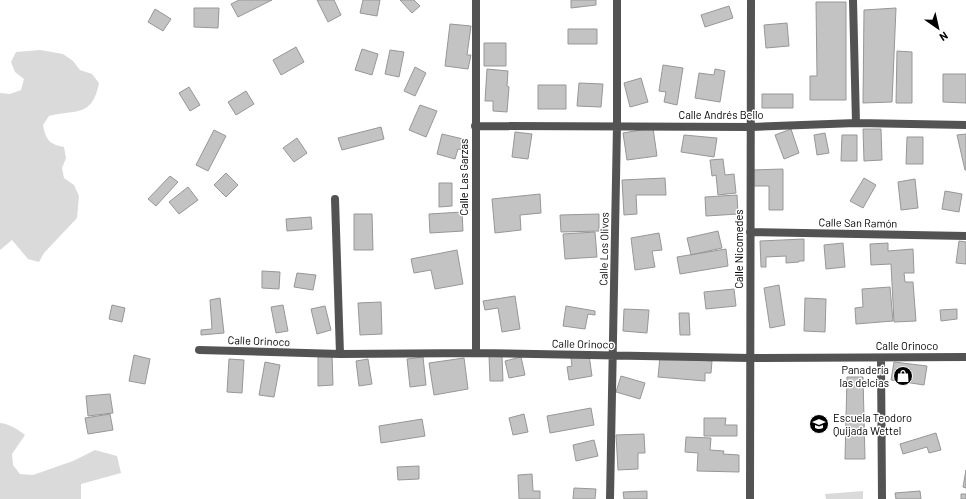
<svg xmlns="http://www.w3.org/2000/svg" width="966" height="499" font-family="Barlow,sans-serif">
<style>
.green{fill:#dadada}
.building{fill:#c3c3c3;stroke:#979797}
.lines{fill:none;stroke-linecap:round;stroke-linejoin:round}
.street{stroke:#535353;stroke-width:8}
.labels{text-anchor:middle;stroke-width:3;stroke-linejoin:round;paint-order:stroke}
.street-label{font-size:11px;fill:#000;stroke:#fff}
.poi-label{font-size:11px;fill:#000;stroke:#fff;text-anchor:end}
</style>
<rect width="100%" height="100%" fill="#fff"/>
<path class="green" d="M40,50L63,54L73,61L80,70L92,74L99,83C92,118 76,109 49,116L43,125C46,140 49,144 64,147L66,158L62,168L64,178L74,185L79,196L77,218L44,253L39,262L28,259L12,240L0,250V93L10,94L21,90L24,79L15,72L11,62L16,52Z
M0,423C10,424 17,429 25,435L12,454L13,465L20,474L33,475L73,461L95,450L117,456L121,473L81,484V499H0Z
M863,491V499H826L825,494Z"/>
<path class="building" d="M239,0H272L238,17L231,4Z
M317,0H334L341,15L328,22Z
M363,0H380L377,16L360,13Z
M400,0H414L420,6L412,13Z
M571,0H596V5L571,8Z
M816,2H846V100H810V76H817Z
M729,6L733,18L705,27L701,15Z
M194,8H219L218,28L194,27Z
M896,8L892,102L863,103L864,10Z
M155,9L171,19L163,31L148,22Z
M787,23L789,46L766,48L764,25Z
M450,24L471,26L467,55H471L468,69L445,66Z
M568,29H597V44H568Z
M484,43H506V66H484Z
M296,47L304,62L281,75L273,60Z
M362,49L378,54L372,75L355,70Z
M390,50L404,52L399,77L385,74Z
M897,51L912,52V103H896Z
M663,65L683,68L677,105L664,102L666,92L659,91Z
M415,67L426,73L415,96L404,91Z
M487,69L508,71L507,86L509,87L507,112L493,111V101H485Z
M715,69L725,71L720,102L695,98L699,73L714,75Z
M943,74H966V103L943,102Z
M641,78L648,102L630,107L624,83Z
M579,83L603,84L601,107L577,106Z
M538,85H566V109H538Z
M189,87L200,105L190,111L179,93Z
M246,91L254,104L236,115L228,102Z
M762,94H793V108H762Z
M420,105L437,111L426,137L409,130Z
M381,127L384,139L342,150L338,138Z
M653,128L657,156L627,160L623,133Z
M791,129L799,153L784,159L775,135Z
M863,129H881L882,160L864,161Z
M214,130L226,136L208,171L196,165Z
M515,132L532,134L528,159L512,157Z
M825,133L829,153L817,155L814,135Z
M442,134L467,140L464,150L458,149L455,159L437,154Z
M966,134V170H965L957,135Z
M684,135L717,138L714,157L681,152Z
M842,135H857V161H841Z
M907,137H923V164H906Z
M297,138L307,153L294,162L283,148Z
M723,159L725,175L734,174L736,193L718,195L716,175L712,176L710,160Z
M783,169V210H769V186H752V170Z
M226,173L238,185L226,197L214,185Z
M170,176L178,182L156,206L148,199Z
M665,178L666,195H636L637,214L624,215L622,180Z
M864,178L876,185L863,208L850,201Z
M915,179L918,208L901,210L898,182Z
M439,183H452V206L439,207Z
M188,187L198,200L179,214L169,202Z
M945,191L962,194L959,212L942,209Z
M540,194L541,213L520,215L521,230L495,233L492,199Z
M737,195L738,214L706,216L705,197Z
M462,212L463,231L430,233L429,214Z
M354,214H372L373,250H354Z
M599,214V231L561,232L560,215Z
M311,217L312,229L287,231L286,219Z
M718,231L722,248L691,255L687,238Z
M595,232L597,257L565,259L563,234Z
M659,233L662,250L652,251L655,267L635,270L631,238Z
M804,239V261H799V262L786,263V256L766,257V267H761L760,241Z
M959,241L966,242V264L956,263Z
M843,243L845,267L826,269L824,245Z
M888,243V251L913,249L914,273H904L905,282H913L916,321L894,322L891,264L871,265L870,244Z
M726,249L728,266L680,274L677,257Z
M457,250L463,284L435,289L431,270L414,273L411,259Z
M262,271L280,272L279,289L262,288Z
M297,273L316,275L313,290L294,287Z
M779,285L785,325L770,328L764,288Z
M890,287L893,321L856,324L855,308L863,307L862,289Z
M734,289L736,306L706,309L704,292Z
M515,296L520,329L502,332L498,308L485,310L483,301Z
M220,298L224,333L201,335V330L212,329L210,300Z
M805,298L826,299L825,332L804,331Z
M381,302L382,334L360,335L358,303Z
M112,305L125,308L122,322L109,319Z
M283,305L288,331L276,333L271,307Z
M325,306L331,330L317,334L311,309Z
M566,306L595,311V315L588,314L585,329L563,326Z
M624,309L649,310L647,333L623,331Z
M957,309V319L941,321L940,310Z
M679,313H689L690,335H680Z
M318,354H332L333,385L318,386Z
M134,355L150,359L145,384L129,381Z
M589,355L592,376L569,380L567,367L572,366L571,358Z
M489,356H502L503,381H490Z
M423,357L426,385L410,387L407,359Z
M521,357L525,375L509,378L505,361Z
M660,357L712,361L711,373H705V381L658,377Z
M464,358L468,389L434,395L429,363Z
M229,359L244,360L242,393L227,392Z
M368,359L372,384L359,386L356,361Z
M265,362L280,365L274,397L259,395Z
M894,362L927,366L924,385L891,380Z
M621,376L645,383L640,399L616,392Z
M847,377H863L865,459H845Z
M110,394L113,413L88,416L86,396Z
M591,408L594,425L550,433L547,416Z
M110,414L113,430L88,434L85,418Z
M524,414L528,432L513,435L509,418Z
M704,418H726L725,425H737V436H704Z
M422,419L425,436L381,443L379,426Z
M936,433L941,450L929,453L927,447L903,454L900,444Z
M644,434L645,453H638V469L618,470L616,435Z
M686,437L711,438L710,450L724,451L723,454L739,455V472L697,471L698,453L685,452Z
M594,440L598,456L576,461L573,445Z
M419,466V479L398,480L397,467Z
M966,470V488L963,487Z
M532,474L533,491H540V499H519L518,475Z
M574,488L596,489L595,499H573Z
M647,491V499H624L623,492Z
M920,491L921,499H896L895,493Z
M961,494H966V499H961Z"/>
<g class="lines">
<path class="street" d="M853,0L856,123
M475,126L752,127L856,123L966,125
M335,199L340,354
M750,232L966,236
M199,350L340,354L476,353L750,358L966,357
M476,353V0
M881,358L882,499
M610,499L617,126V0
M750,499L751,0"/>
</g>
<defs>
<g id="shop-disc" transform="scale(1)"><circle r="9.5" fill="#000" stroke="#fff"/><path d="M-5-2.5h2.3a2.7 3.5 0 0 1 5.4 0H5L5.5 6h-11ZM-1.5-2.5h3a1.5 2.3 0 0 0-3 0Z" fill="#fff"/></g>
<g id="school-disc" transform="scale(1)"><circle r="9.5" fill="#000" stroke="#fff"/><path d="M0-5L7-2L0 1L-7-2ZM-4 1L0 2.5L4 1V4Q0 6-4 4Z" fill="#fff"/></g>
</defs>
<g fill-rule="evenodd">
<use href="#shop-disc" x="903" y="376"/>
<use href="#school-disc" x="819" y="424"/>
</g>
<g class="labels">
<g class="street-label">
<text x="721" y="119">Calle Andrés Bello</text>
<text transform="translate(464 177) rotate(-90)" y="4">Calle Las Garzas</text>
<text transform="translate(858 223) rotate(1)" y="4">Calle San Ramón</text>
<text transform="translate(604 249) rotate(-89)" y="4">Calle Los Olivos</text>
<text transform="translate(739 249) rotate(-90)" y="4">Calle Nicomedes</text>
<text transform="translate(259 341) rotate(2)" y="4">Calle Orinoco</text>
<text transform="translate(583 344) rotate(1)" y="4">Calle Orinoco</text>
<text x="907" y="350">Calle Orinoco</text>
</g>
<g class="poi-label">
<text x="889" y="374">Panadería<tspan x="889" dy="13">las delcias</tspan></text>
<text x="833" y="422" text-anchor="start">Escuela Teodoro<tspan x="833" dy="13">Quijada Wettel</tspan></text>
</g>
</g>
<g transform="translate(938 28) rotate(146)" stroke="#ffffff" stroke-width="3" paint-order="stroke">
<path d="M0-3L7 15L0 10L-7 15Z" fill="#000000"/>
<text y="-6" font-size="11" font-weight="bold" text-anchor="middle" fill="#000000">N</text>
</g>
</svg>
